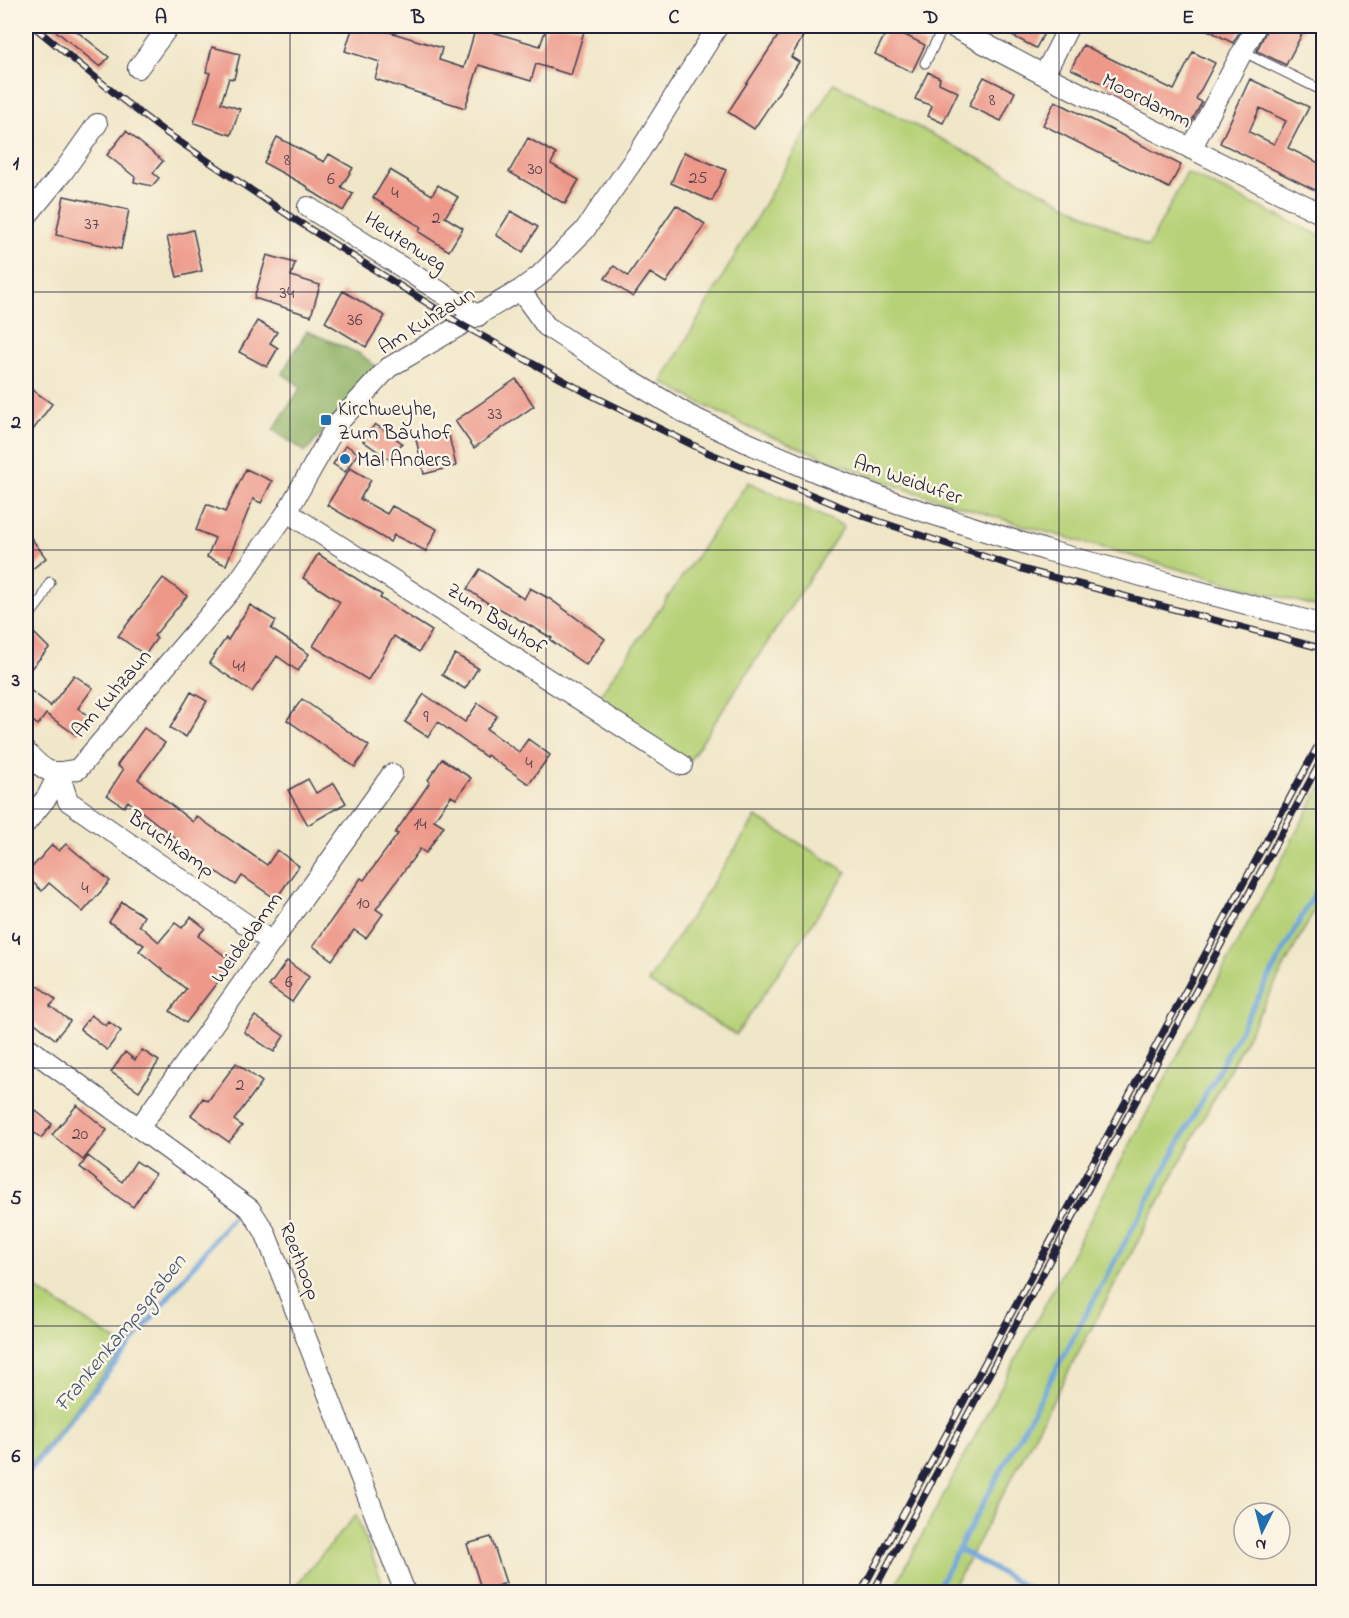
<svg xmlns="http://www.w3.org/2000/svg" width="1349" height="1618" font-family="'Indie Flower',sans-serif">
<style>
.green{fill:#b6d177;stroke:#6c7a59;stroke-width:1.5}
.forest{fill:#90b368;stroke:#596a52;stroke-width:1.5}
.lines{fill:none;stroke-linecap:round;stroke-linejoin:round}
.stream{stroke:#6da4db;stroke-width:5}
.building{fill:#ed9889;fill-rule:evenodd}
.lane-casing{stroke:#413f50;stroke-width:11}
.street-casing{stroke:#413f50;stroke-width:22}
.lane{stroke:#fff;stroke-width:9}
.street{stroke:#fff;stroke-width:20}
.rail-casing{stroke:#22223b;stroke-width:7}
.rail{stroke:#fcf5e5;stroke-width:4.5;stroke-dasharray:14;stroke-linecap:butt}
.grid{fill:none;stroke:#22223b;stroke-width:1.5;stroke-opacity:0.55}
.poi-dot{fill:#1f6fb2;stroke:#fcf5e5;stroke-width:2}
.labels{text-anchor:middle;stroke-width:5;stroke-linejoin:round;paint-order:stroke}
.number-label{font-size:18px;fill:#55404e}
.street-label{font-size:21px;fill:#22223b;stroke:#fcf5e5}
.poi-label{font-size:21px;fill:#22223b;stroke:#fcf5e5;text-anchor:start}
.water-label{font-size:22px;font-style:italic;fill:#40567b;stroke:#fcf5e5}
.neatline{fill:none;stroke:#22223b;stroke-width:2}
.grid-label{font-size:20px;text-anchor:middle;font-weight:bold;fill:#22223b}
</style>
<rect width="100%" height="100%" fill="#fcf5e5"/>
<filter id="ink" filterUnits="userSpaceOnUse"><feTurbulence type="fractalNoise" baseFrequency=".0167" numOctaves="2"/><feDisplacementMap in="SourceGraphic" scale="12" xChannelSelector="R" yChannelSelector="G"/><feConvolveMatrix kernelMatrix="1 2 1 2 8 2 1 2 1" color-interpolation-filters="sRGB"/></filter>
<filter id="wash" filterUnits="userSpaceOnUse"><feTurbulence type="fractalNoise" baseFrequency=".008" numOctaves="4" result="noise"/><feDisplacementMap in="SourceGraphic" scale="24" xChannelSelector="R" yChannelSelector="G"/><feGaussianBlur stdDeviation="1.35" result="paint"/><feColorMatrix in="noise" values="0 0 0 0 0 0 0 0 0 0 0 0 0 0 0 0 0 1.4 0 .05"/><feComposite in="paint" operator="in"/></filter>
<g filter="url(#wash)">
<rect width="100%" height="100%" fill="#f0e6c8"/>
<path class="green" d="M834,83L1148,247L1187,173L1323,237V608L1257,591L1022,525L902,488L752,429L698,402L662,382Z
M748,482L844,526L688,763L595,702Z
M1323,782V894L951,1592H892Z
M756,817L847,872L736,1035L648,982Z
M26,1282L126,1347L26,1470Z
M356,1515L386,1592H290Z"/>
<path class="forest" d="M307,331L360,354L377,367L306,452L273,430L301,387L282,373Z"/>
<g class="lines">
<path class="stream" d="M26,1475L238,1210
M958,1549L1035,1592
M935,1592L1324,876"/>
</g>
<g id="blocks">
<path class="building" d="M50,26H70L109,57L100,67Z
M353,26H370L442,48L439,60L464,68L476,27L540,46L547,26H577L585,28L571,75L536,64L531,81L479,65L465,108L375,79L380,62L345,51Z
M761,26H799L807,30L791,57L799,62L754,129L728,112L778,36Z
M993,26H1048L1036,48Z
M1200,26H1243L1233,43Z
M1268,26H1306L1286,65L1257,51Z
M889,27L925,45L912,72L875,54Z
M1083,45L1174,90L1193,52L1215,63L1196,99L1202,102L1189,126L1152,108L1151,109L1117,93L1118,91L1071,69Z
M212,47L240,54L234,79L229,78L221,103L240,109L231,135L194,123L210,73L206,72Z
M928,72L940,78L939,83L958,92L943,123L928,116L932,106L915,99Z
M984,77L1015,92L1001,121L969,106Z
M1250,79L1309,107L1288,148L1323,165V194L1220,143ZM1260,108L1286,121L1274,144L1249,132Z
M1055,101L1181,165L1169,188L1043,125Z
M126,131L163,161L153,173L159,178L152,186L134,182L135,177L107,155Z
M277,137L324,162L329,154L353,168L341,187L353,194L343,211L308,189V187L264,163Z
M528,138L556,154L551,164L579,180L565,204L509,172Z
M684,152L726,170L712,201L671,183Z
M390,170L432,195L438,185L458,197L445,217L463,228L449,251L419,232L421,227L373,198Z
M64,196L129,210L121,249L56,235Z
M676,205L705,224L666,283L650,273L633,297L605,278L614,266L628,276Z
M511,211L538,227L523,252L496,235Z
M193,230L202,271L177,277L167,237Z
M267,255L295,263L291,276L320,285L311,316L254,298Z
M343,291L385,316L366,347L325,322Z
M257,321L277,332L270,343L278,348L267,367L239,352Z
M516,379L534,406L474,448L455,421Z
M26,385L52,404L33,430L26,425Z
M375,424L402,443L390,460L363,441Z
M448,431L456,466L424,474L416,439Z
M346,445L358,453L345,472L333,464Z
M350,468L371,480L360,499L387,514L392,506L437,529L426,551L394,535L390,542L327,505Z
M246,469L272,481L261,503L253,499L226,565L207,557L215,538L196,530L207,504L225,512Z
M26,531L46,558L26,574Z
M318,554L382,595L380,598L432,631L419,652L394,636L368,680L313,646L340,602L303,578Z
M480,569L524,599L530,588L550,599L605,639L586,665L550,640L552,638L495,606L494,607L467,589Z
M163,578L187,596L154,636L157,638L145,655L118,636Z
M250,605L276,621L271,629L309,654L298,671L277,656L252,692L209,663L226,638L228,640Z
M34,633L49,648L26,674V642Z
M455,654L478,668L465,689L442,675Z
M74,675L93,688L78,708L89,717L76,735L46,714L38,725L26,716V687L51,706L50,707Z
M191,692L207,701L186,737L170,728Z
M424,694L465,722L478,703L497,716L487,729L519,752L528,739L550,755L529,784L487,755L486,757L438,722L428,737L405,722Z
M302,699L369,746L355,767L287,720Z
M144,728L165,743L138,779L193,822L196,816L267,865L277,850L299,866L276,899L242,876L236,885L177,845L179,841L128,801L124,807L107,795L123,770L117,765Z
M442,759L471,778L456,799L451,796L434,820L444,826L426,853L420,849L376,909L383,914L366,938L354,930L332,960L313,946L361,878L364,880L398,834L395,833L430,782L428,780Z
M308,779L316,793L334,783L346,803L308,825L288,790Z
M66,844L110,881L83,912L49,883L42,891L26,876V874L52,845L59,851Z
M122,902L144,916L139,925L159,942L175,923L182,928L191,917L205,928L198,936L233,962L186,1023L170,1011L186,989L139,951L144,945L109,922Z
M287,961L309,977L292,1002L269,986Z
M37,985L56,1000L50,1006L70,1021L55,1039L26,1016V999Z
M91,1015L106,1026L109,1022L121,1031L107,1050L80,1029Z
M255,1016L284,1036L274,1052L244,1032Z
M142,1050L159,1061L139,1091L111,1072L125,1052L135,1060Z
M236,1063L262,1082L234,1120L242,1126L229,1142L191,1115L203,1098L208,1101Z
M26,1103L52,1124L41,1138L26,1126Z
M77,1105L107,1130L83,1160L52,1135Z
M88,1156L122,1182L136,1161L155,1174L133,1207L114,1194L80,1167Z
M491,1537L506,1583L482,1591L467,1544Z"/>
</g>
</g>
<g filter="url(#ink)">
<use href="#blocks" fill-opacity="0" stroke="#413f50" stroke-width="1.5"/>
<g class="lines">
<g class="lane-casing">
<path id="lane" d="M1242,51L1321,90
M925,63L944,26
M26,620L42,599L50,582"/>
</g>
<g class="street-casing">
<path id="street" d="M951,26L1044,75L1324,215
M138,68L169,26
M1044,75L1069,26
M1191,149L1256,26
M308,207L478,316
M26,217L63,172L97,124
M520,290L546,326L628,379L690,416L750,444L821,474L897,503L1045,550L1324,625
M287,512L682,765
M26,752C46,772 48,776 78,769L237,583L287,512L337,424L388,368L520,290L539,276L584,231L640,151L718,26
M59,773L68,801L272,942
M26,823L47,797L59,773
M26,1046L250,1209L265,1232L405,1592
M139,1128L392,774"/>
</g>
<use href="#lane" class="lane"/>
<use href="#street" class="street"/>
<g class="rail-casing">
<path id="rail" d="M33,26L124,101L165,132L294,219L462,325L585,392L709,453L866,517L1022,569L1324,649
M861,1592L1324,734
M873,1592L1079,1206L1324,755"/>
</g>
<use href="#rail" class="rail"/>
</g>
</g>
<path class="grid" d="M290,26V1592M546,26V1592M803,26V1592M1059,26V1592M26,292H1324M26,550H1324M26,809H1324M26,1068H1324M26,1326H1324"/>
<g class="poi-dot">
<rect x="320" y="414" width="12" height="12" rx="3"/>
<circle cx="345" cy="459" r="6"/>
</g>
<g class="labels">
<g class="number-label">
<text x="992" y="105">8</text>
<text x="287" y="165">8</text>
<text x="535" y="174">30</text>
<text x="698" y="183">25</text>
<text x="331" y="184">6</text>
<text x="395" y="198">4</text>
<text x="436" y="223">2</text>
<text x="92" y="229">37</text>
<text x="287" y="298">34</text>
<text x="355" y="325">36</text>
<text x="495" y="419">33</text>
<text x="239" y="671">41</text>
<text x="426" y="722">9</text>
<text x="529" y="768">4</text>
<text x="420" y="829">14</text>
<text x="85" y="893">4</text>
<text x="363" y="908">10</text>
<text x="289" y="987">6</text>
<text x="240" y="1090">2</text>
<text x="80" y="1139">20</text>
</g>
<g class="street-label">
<text transform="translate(1147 100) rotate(27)" y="7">Moordamm</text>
<text transform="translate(406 241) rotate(33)" y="7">Heutenweg</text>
<text transform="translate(426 320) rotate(-32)" y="7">Am Kuhzaun</text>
<text transform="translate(908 479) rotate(19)" y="7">Am Weidufer</text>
<text transform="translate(497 618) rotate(33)" y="7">Zum Bauhof</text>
<text transform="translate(111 693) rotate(-49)" y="7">Am Kuhzaun</text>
<text transform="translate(172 843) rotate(35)" y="7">Bruchkamp</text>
<text transform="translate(246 937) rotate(-54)" y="7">Weidedamm</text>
<text transform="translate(301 1261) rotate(68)" y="7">Reethoop</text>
</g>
<g class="poi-label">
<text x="338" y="415">Kirchweyhe,<tspan x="338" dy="24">Zum Bauhof</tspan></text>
<text x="357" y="466">Mal Anders</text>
</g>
<g class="water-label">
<text transform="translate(119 1332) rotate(-51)" y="8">Frankenkampsgraben</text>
</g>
</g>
<rect width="1349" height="1618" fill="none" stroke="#fcf5e5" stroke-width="66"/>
<g transform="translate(1262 1531) rotate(186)"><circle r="28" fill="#fcf5e5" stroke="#a5a1a1" stroke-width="1.5"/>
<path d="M0-4.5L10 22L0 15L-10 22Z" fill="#1f6fb2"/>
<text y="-9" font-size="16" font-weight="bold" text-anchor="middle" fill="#22223b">N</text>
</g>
<rect x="33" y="33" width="1283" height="1552" class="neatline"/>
<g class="grid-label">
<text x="161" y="23">A</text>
<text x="418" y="23">B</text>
<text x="674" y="23">C</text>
<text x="931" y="23">D</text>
<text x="1188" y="23">E</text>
<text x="16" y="169">1</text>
<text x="16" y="428">2</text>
<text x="16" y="686">3</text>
<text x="16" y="945">4</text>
<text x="16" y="1204">5</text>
<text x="16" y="1462">6</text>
</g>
</svg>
